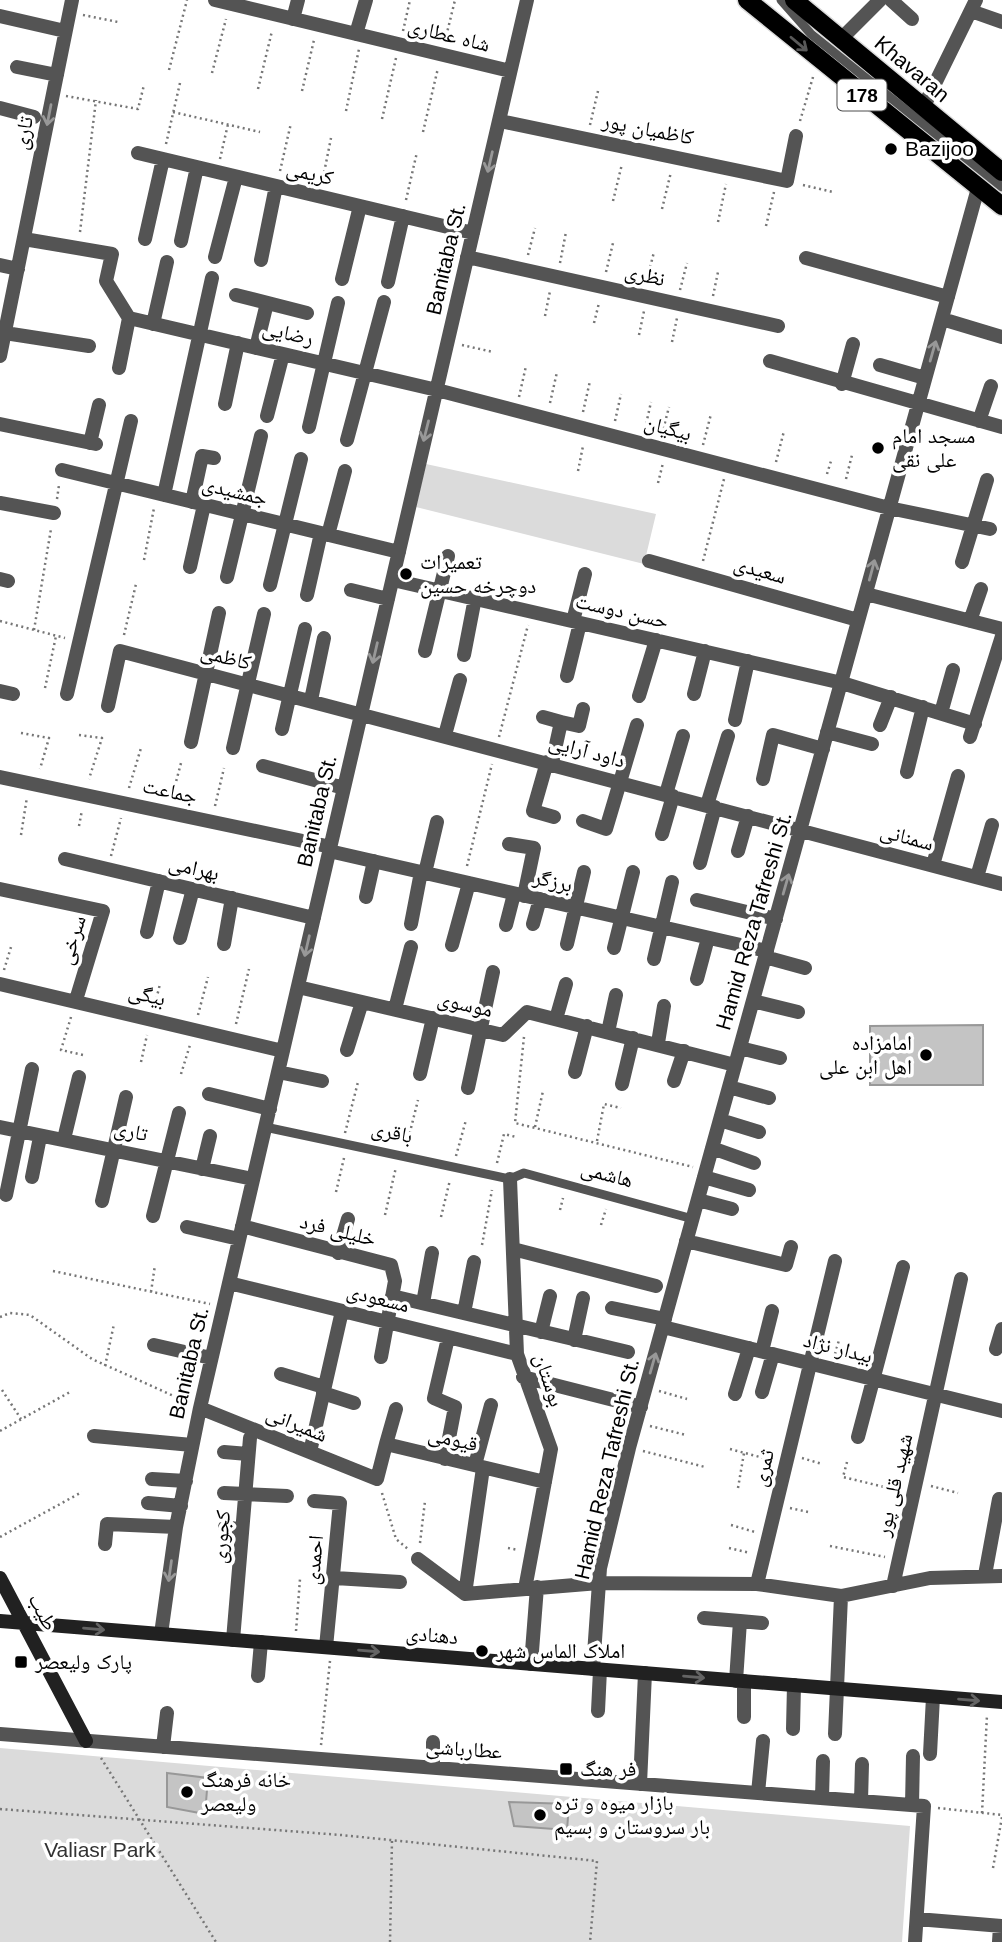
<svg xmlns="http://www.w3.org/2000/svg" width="1002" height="1942" font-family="Arial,'Noto Naskh Arabic',sans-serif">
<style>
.green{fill:#dbdbdb}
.building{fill:#c4c4c4;stroke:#989898;stroke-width:2}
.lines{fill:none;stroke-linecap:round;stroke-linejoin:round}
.primary-casing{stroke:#dbdbdb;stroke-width:21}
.path{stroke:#767676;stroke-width:2.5;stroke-dasharray:2 3.5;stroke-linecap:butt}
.lane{stroke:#545454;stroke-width:9}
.street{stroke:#545454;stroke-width:14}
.secondary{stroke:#212121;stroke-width:14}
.primary{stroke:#000;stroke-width:18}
.oneway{stroke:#595959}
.oneway2{stroke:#989898}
.oneway3{stroke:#646464}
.poi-dot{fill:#000;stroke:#fff;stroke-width:2.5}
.labels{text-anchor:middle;stroke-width:7;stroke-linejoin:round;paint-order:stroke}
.shield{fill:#fff;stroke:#4c4c4c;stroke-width:2}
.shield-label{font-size:19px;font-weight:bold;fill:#000}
.street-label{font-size:21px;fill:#000;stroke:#fff}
.poi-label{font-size:21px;fill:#000;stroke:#fff;text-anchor:start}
.park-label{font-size:21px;fill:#323232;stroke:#fff}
</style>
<rect width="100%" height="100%" fill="#fff"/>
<path class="green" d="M426,464L656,514L644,564L416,507Z
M0,1748L910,1826L902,1942H0Z"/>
<path class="building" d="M983,1025V1085H870V1026Z
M167,1773L208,1778L205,1814L167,1807Z
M509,1802L569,1804L567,1830L514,1826Z"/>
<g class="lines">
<g class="primary-casing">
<path id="primary" d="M747,0L1002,206
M794,0L1002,172"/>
</g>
<path class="path" d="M83,15L118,22
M403,31L410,0
M445,41L455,0
M169,70L187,0
M212,73L226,19
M258,89L272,31
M302,91L314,40
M66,96L138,109L144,85
M346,111L359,49
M173,112L260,132
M382,119L396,58
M800,121L813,77
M590,125L598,91
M423,132L438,68
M166,144L180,83
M220,159L228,124
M280,171L291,123
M322,183L331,138
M803,185L833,192
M406,200L417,152
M613,201L622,164
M662,209L671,172
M718,222L726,184
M766,226L774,192
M80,232L96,100
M528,255L535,228
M560,263L566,232
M606,272L613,243
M646,283L654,252
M680,290L687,263
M713,296L718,272
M545,316L550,291
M594,323L599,303
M639,335L644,311
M672,342L677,318
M462,345L493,352
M519,397L526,366
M550,403L557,372
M583,412L590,381
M615,421L621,394
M645,429L651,402
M662,434L669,407
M703,445L711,414
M776,462L784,431
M578,471L583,446
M827,474L831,461
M846,479L852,455
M658,483L663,463
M57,499L59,485
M144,560L154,508
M703,561L724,479
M0,621L65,638
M34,630L51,529
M124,635L136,584
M45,688L56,636
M21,733L49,738L40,769
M79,735L102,738L89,779
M499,737L528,625
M129,788L141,748
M172,797L181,763
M215,806L224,768
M79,826L82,810
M21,835L27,797
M111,856L121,818
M467,866L492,764
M4,970L11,947
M155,1004L160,984
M198,1015L208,977
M71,1017L61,1050L83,1055
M236,1024L249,969
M524,1037L515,1123L693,1167
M141,1062L147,1035
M181,1074L190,1045
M535,1127L543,1091
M345,1133L358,1082
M597,1141L604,1104L621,1108
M407,1144L418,1100
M456,1156L466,1120
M497,1163L504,1134L516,1137
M336,1192L344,1158
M560,1210L563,1198
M385,1215L396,1167
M441,1217L450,1180
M601,1225L606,1209
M482,1245L492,1190
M53,1271L210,1304
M151,1292L155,1265
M0,1317L10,1313L30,1315L92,1359L187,1402
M835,1354L839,1340
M105,1366L114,1324
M2,1390L21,1419
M659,1391L687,1399
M650,1426L686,1435
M0,1431L70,1392
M730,1449L771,1460
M643,1451L705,1467
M802,1458L822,1464
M847,1462L843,1477L897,1490
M931,1486L958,1493
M738,1488L744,1453
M382,1493L396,1539L408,1549
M790,1508L808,1512
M731,1525L755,1532
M0,1537L82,1492
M420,1543L425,1501
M830,1546L885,1557
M508,1548L518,1550
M729,1548L750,1553
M296,1631L300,1579
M321,1745L330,1661
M101,1758L216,1942
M938,1808L1002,1815
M0,1809L341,1835L597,1861L590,1942
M982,1813L987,1715
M993,1868L1002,1817
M390,1942L392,1840"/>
<path class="lane" d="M781,0L811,34L1002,187
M265,1127L510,1179L524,1173L693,1219"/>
<path class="street" d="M215,0L510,71
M891,0L912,19
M971,11L1002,22
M0,16L65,31
M293,19L298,0
M356,34L366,0
M841,39L880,0
M17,67L57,75
M0,108L34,117
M923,108L976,0
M500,121L787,181L796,136
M138,153L473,233
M24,239L112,254L106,281L129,318
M145,239L163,159
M181,241L197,167
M215,257L236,177
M467,257L778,326
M806,258L948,297
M261,260L276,186
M0,265L18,269
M342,279L360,206
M388,282L403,216
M236,295L307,313
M129,318L437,390L889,508L990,529
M942,319L1002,337
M153,324L167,262
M5,333L89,346
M256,348L267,303
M0,356L72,0
M770,361L1002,427
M880,365L925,378
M119,368L129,318
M842,384L853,344
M225,404L238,343
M267,416L283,354
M979,421L991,386
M0,424L96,444
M309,427L338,303
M347,440L384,302
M90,443L99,405
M62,470L399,552
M164,495L212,278
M192,502L202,456L214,458
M0,503L54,513
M328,535L345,471
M649,561L858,620
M962,562L987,480
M190,567L204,505
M227,577L261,436
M0,579L8,581
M393,580L842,683L975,724
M270,585L301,459
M351,590L388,599
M866,594L1002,629
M307,595L321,533
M573,621L585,574
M970,621L981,589
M425,651L448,556
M464,655L475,598
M567,676L580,623
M0,691L13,694
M67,694L131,421
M694,694L705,651
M639,696L656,640
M311,700L324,638
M108,706L120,651L1002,884
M941,713L953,670
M543,717L561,722L552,763
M735,720L748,661
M561,722L579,726L583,709
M880,725L891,697
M282,729L305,629
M827,732L872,744
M445,735L460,680
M970,737L1002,636
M191,742L219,613
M233,748L264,614
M547,762L533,811L554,817
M263,766L344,788
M907,772L923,707
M0,777L331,847
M763,779L773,735L823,749
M666,794L683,736
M707,805L728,736
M583,821L606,829L637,725
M662,834L673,796
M509,844L534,848L524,896
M329,851L767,951
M738,851L748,816
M65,859L314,918
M700,863L715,807
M933,865L958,776
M425,873L437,822
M977,877L992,825
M0,889L103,911L76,1000
M366,897L374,861
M697,900L776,919
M411,924L421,872
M533,924L540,899
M506,925L514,894
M147,932L159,881
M180,938L193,889
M224,944L232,898
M567,944L584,872
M452,945L469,883
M614,948L633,872
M765,957L805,968
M654,959L672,882
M697,979L708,938
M0,984L283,1051
M298,987L503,1035L527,1012L735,1065
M753,1001L798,1012
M395,1009L411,947
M556,1019L566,984
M608,1032L616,995
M658,1043L664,1006
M740,1048L780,1058
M347,1050L362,1002
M278,1072L322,1081
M575,1072L587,1026
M420,1074L433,1018
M674,1081L684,1051
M622,1084L633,1038
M729,1087L769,1098
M468,1088L493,972
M209,1094L270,1109
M720,1120L759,1132
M0,1127L253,1179
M64,1139L79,1077
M712,1148L754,1163
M202,1169L210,1136
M32,1177L40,1137
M704,1177L749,1190
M510,1179L517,1354L551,1449L525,1589
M6,1195L32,1069
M698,1200L732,1209
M102,1201L126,1097
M153,1216L179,1113
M242,1226L391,1265L395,1281L381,1357
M187,1227L239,1239
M686,1241L786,1265L791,1247
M513,1249L656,1286
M338,1253L348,1219
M229,1283L517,1354
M392,1296L628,1352
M423,1303L432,1253
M612,1308L665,1319
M464,1313L474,1262
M663,1327L1002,1411
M541,1332L550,1296
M574,1340L583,1298
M154,1345L211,1358
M996,1349L1002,1329
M762,1351L772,1311
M281,1374L324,1387
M523,1377L641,1407
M762,1392L773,1354
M323,1393L354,1403
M735,1394L749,1348
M200,1408L377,1479L386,1444L545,1482
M94,1436L192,1445
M858,1437L903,1267
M386,1444L396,1409
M224,1452L248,1454
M310,1452L342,1311
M445,1459L455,1407L434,1398L448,1338
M475,1465L491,1405
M152,1479L186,1481
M224,1493L287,1496
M314,1501L340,1503L326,1647
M148,1503L181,1506
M225,1527L242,1530
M105,1544L107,1524L176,1527
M418,1559L465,1594L599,1583L757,1584L841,1596L930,1578L1002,1576
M985,1575L999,1499
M335,1578L400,1582
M757,1584L835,1261
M893,1586L961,1279
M465,1594L483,1468
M704,1618L740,1621
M161,1634L176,1527L200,1408L527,0
M233,1640L250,1438
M531,1664L537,1587
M593,1669L600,1568L629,1448L978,188
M258,1676L261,1642
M736,1681L740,1621L762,1623
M598,1711L600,1670
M744,1717V1681
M793,1729L794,1685
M0,1734L924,1806L915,1942
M835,1734L841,1596
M163,1747L167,1713
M930,1754L933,1697
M433,1768V1742
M640,1784L645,1673
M758,1793L763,1741
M822,1798L823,1761
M861,1801L862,1764
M912,1805L913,1756
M917,1919L1002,1926
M999,1942L1000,1926"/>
<path class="secondary" d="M0,1578L86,1741
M0,1621L1002,1702"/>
<use href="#primary" class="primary"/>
</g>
<defs><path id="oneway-shaft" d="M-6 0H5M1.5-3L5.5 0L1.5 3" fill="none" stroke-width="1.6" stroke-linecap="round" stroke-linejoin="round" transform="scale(1.75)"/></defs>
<use class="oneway" href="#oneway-shaft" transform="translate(799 44) rotate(40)"/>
<g class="oneway2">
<use href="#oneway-shaft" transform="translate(49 115) rotate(101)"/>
<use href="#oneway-shaft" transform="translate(490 162) rotate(103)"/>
<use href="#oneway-shaft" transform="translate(933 351) rotate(-74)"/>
<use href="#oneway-shaft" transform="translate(426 431) rotate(104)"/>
<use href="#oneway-shaft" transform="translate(872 570) rotate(-75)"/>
<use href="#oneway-shaft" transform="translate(375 653) rotate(103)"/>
<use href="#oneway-shaft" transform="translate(786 884) rotate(-74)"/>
<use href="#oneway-shaft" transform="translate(307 946) rotate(103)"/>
<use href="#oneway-shaft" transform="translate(653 1363) rotate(-74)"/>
<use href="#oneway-shaft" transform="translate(170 1571) rotate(98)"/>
</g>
<g class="oneway3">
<use href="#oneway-shaft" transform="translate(94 1629) rotate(5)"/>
<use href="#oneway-shaft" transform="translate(369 1651) rotate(5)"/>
<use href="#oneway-shaft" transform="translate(694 1677) rotate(5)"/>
<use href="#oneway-shaft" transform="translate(969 1700) rotate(5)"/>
</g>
<g class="poi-dot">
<circle cx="891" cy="149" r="7"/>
<circle cx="878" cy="448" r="7"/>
<circle cx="406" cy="574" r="7"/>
<circle cx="926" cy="1055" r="7"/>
<circle cx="482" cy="1651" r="7"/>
<rect x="14" y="1655" width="14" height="14" rx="3.5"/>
<rect x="559" y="1762" width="14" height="14" rx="3.5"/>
<circle cx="187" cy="1792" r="7"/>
<circle cx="540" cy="1815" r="7"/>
</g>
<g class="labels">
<rect class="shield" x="837.5" y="79.5" width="49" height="31" rx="5"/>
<g class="shield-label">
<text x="862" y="102">178</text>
</g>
<g class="street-label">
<text transform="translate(449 35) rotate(14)" y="7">شاه عطاری</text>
<text transform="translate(912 69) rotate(40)" y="7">Khavaran</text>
<text transform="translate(648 129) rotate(11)" y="7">کاظمیان پور</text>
<text transform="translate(23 133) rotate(-79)" y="7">تاری</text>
<text transform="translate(310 173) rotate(13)" y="7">کریمی</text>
<text transform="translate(446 259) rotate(-77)" y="7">Banitaba St.</text>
<text transform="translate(645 275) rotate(13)" y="7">نظری</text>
<text transform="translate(288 333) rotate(13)" y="7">رضایی</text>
<text transform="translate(668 428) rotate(15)" y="7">بیگیان</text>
<text transform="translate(235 491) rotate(14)" y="7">جمشیدی</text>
<text transform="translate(760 570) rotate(16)" y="7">سعیدی</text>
<text transform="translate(622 611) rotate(13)" y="7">حسن دوست</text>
<text transform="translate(226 657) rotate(14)" y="7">کاظمی</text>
<text transform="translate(587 751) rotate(15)" y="7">داود آرایی</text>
<text transform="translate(170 791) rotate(12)" y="7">جماعت</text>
<text transform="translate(317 811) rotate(-77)" y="7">Banitaba St.</text>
<text transform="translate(907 837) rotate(15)" y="7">سمنانی</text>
<text transform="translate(194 868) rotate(13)" y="7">بهرامی</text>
<text transform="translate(553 881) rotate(13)" y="7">برزگر</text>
<text transform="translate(754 921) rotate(-74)" y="7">Hamid Reza Tafreshi St.</text>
<text transform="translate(72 940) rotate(-73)" y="7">سرخی</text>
<text transform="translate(147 995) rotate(13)" y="7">بیگی</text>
<text transform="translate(465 1004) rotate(13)" y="7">موسوی</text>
<text transform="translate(131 1131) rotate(12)" y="7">تاری</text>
<text transform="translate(392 1132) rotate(12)" y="7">باقری</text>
<text transform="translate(607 1174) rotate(15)" y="7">هاشمی</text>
<text transform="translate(338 1230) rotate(14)" y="7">خلیلی فرد</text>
<text transform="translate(378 1298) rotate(14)" y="7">مسعودی</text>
<text transform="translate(838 1348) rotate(14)" y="7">بیدار نژاد</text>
<text transform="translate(189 1363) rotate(-77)" y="7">Banitaba St.</text>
<text transform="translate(549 1380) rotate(72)" y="7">بوستان</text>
<text transform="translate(297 1424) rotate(22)" y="7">شمیرانی</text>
<text transform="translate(453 1439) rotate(13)" y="7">قیومی</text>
<text transform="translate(763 1468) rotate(-76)" y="7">ثمری</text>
<text transform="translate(607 1469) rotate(-77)" y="7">Hamid Reza Tafreshi St.</text>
<text transform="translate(894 1485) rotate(-77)" y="7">شهید قلی پور</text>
<text transform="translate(221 1537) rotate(-85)" y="7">کجوری</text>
<text transform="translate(314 1560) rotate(-85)" y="7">احمدی</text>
<text transform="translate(43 1612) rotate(62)" y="7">طیب</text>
<text transform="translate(432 1635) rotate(5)" y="7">دهنادی</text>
<text transform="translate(464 1749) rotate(4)" y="7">عطارباشی</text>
</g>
<g class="poi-label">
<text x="905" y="156">Bazijoo</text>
<text x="892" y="443">مسجد امام<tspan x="892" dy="24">علی نقی</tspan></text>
<text x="420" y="569">تعمیرات<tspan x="420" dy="24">دوچرخه حسین</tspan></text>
<text x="912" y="1050" text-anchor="end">امامزاده<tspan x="912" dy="24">اهل ابن علی</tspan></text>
<text x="496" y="1658">املاک الماس شهر</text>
<text x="35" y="1669">پارک ولیعصر</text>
<text x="580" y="1776">فر هنگ</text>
<text x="201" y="1787">خانه فرهنگ<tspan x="201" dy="24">ولیعصر</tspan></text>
<text x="554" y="1810">بازار میوه و تره<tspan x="554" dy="24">بار سروستان و بسیم</tspan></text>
</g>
<g class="park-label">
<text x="100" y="1857">Valiasr Park</text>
</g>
</g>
</svg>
